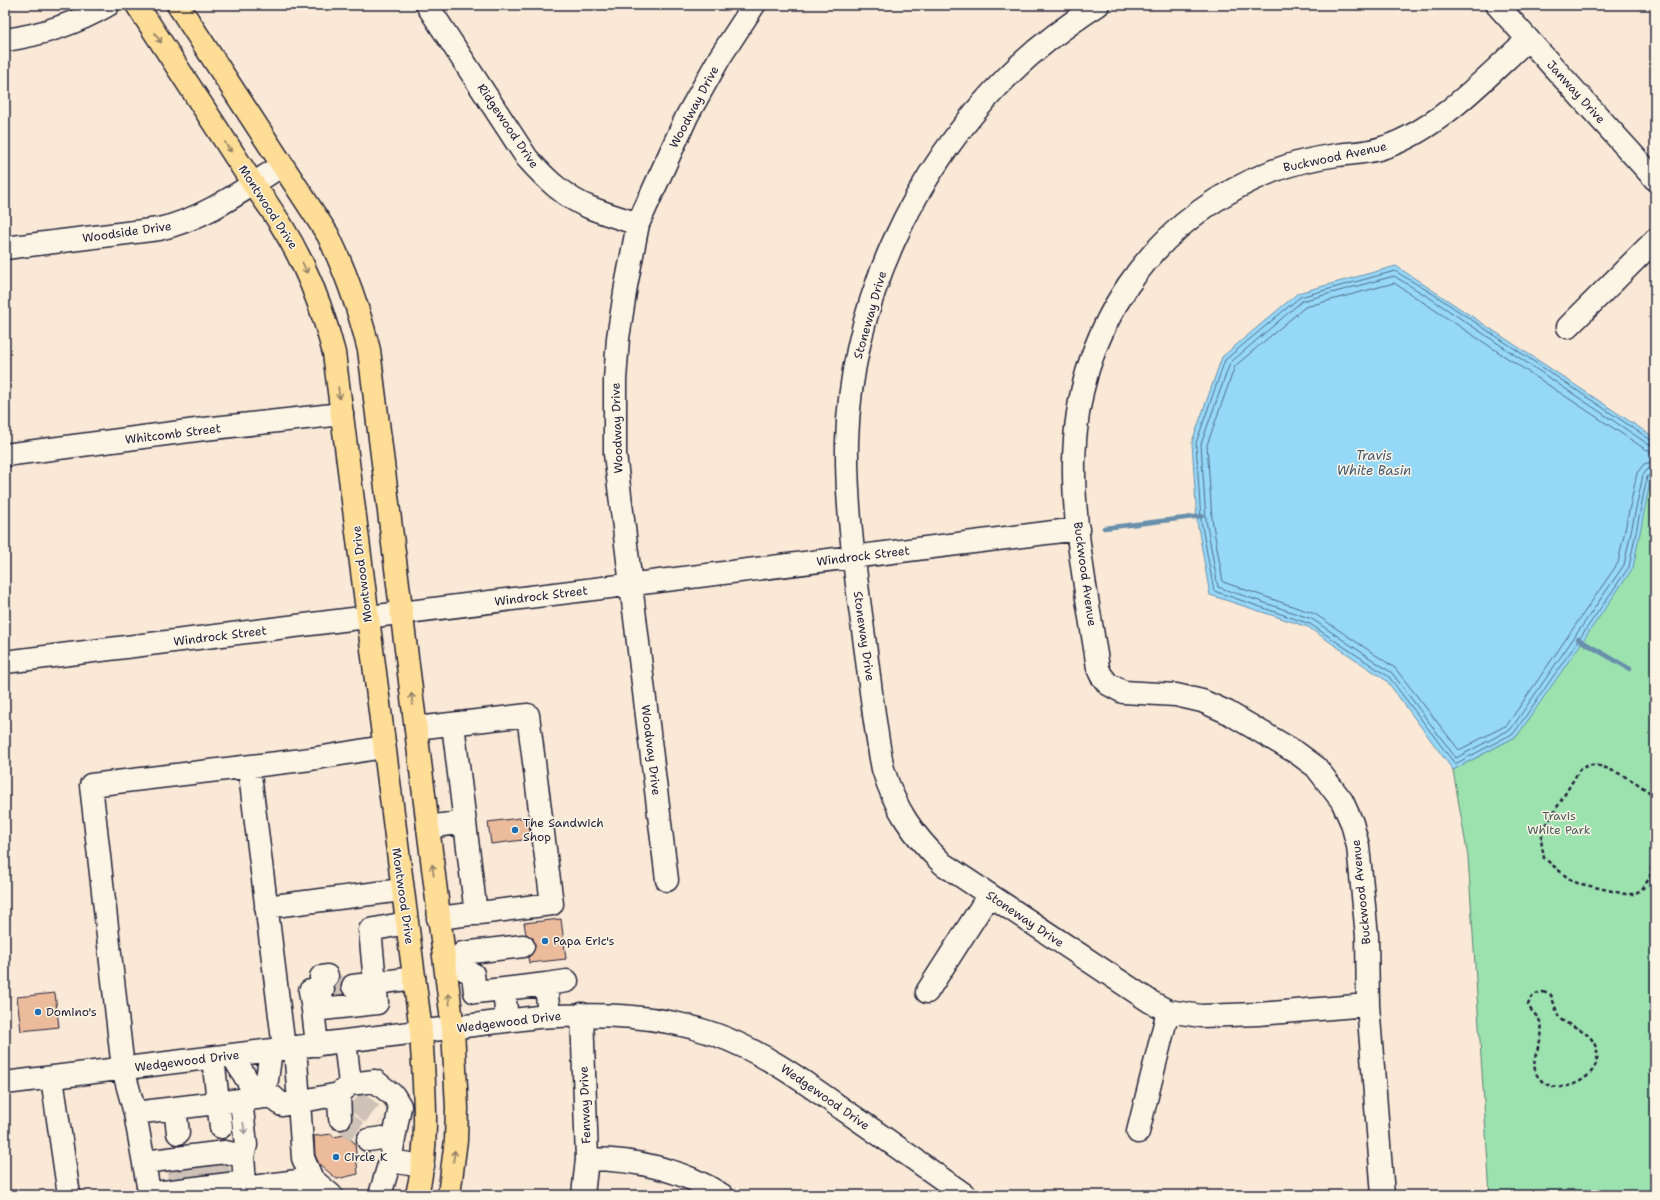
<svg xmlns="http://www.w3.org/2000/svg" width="1660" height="1200" font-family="'Shantell Sans',sans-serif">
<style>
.green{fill:#9be2af;stroke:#5e8275}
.water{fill:#96d8f8;stroke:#688fac}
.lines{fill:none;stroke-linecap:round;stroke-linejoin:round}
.shore{stroke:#506b87;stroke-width:1}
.stream{stroke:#688fac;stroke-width:4.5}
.building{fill:#ecbb9c;stroke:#22223b}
.minor-tunnel{stroke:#cec1b7;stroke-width:22;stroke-dasharray:22 11;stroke-linecap:butt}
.minor-casing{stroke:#22223b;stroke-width:25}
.major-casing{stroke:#22223b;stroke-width:25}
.path{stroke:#22223b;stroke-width:2.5;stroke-dasharray:4 3;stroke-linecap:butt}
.minor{stroke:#fcf5e5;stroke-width:22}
.major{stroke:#fedd96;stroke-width:22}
.oneway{stroke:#908068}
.oneway2{stroke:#9a9698}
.poi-dot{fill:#1f6fb2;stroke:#fcf5e5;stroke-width:1.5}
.labels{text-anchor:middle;stroke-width:3;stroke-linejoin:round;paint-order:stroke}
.street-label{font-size:12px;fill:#22223b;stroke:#fcf5e5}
.park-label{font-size:12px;fill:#465c5e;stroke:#fcf5e5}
.poi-label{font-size:12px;fill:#22223b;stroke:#fcf5e5;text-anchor:start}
.water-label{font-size:13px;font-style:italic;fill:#455974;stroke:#fcf5e5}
</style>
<rect width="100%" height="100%" fill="#f9e9d6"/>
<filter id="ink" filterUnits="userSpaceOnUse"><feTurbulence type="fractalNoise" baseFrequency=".025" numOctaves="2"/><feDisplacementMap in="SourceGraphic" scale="8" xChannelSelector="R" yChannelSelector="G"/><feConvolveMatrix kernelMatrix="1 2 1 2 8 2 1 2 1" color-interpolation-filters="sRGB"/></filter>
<g filter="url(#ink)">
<path class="green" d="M1655,476V1195H1490L1468,857L1453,770L1517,736L1651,477Z"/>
<path class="water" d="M1396,266L1655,438V476L1651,477L1633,568L1517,736L1453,770L1387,681L1308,627L1210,595L1197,521L1192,442L1222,357L1298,293Z"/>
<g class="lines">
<path class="shore" d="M1655,441L1651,440L1433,294L1395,271L1300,297L1225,360L1196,443L1201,521L1214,591L1310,624L1389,677L1455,764L1514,733L1629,567L1647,477L1650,474L1655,472
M1655,446L1648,444L1430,298L1394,276L1302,301L1230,363L1201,444L1206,520L1218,587L1312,619L1392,673L1456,758L1511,729L1624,565L1643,475L1647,470L1655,467
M1655,452L1645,449L1394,283L1305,307L1235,366L1207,445L1212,519L1223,582L1315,614L1395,668L1459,750L1507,725L1618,563L1637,473L1644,464L1655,461"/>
<path class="stream" d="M1104,528L1202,516
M1578,639L1630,669"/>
</g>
<path class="building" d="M528,817L531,839L491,844L488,822Z
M561,919L566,959L529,963L528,957L534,951L535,945L533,938L526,934L524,923Z
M55,993L59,1027L21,1031L17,997Z
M332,1134L333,1137L345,1135L355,1143L358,1174L337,1179L319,1164L315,1155L314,1136Z"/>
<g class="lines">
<path class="minor-tunnel" d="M328,989L353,986
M355,1100L381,1121
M340,1118L368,1140
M218,1163L220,1176
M198,1166L199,1179
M178,1168L179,1182"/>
<g class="minor-casing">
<path id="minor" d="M427,5L527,158C545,178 565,198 591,208C606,214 623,219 638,224
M1098,5C1067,25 1037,47 1010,74C913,170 851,303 847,441C846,507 855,572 864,637C870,681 874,725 883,769C895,809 913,835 943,864L1151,1002L1168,1011L1201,1016L1258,1014L1368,1005
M1497,5L1655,179
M5,40C41,35 77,23 108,5
M5,248L159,229C204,219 242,191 281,166
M1568,327L1655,240
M5,455L204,429L342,414
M5,662L1078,529
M453,724L476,914
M416,728L528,715L552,904L438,918
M249,767L284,1048
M428,827L465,822
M667,880L615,454V380L618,338L626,286L638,224L687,116L720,57L754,5
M266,907L402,890
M546,984L567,981
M353,986L414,978
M504,989L546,984L549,1016
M927,992L989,895
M313,1010L310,991L323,990L321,977L327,976
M582,1014L587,1159L583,1195
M507,1021L504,989L475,992L473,974L465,970L463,953L523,946
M345,1041L350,1084
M317,1045L313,1010L377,1003L370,930L406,923
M295,1047L303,1158L312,1179L331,1195
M232,1055L249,1083L258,1092
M213,1058L221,1127
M52,1078L69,1195
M5,1083L538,1017C598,1013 657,1014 714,1034C762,1051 803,1081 844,1110C885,1138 925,1167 965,1195
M339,1094L340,1118
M258,1098V1092L267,1080L271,1050
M241,1100L246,1145L243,1156L244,1170
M175,1108L178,1133
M135,1113L272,1096L282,1105L339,1094L350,1084L375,1081L394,1096L400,1106L390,1161L380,1195
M1138,1132L1168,1011
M368,1140L382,1138L393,1143
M587,1159C635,1159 681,1169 722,1195
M390,1161L423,1166
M144,1162L225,1152L243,1156
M312,1179L253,1187L245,1182L155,1193L148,1186L135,1113L123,1069L91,785L311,759L383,747
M1383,1195L1368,1005L1367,936L1358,846L1352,823L1342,801L1316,767L1297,753L1227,712L1202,701L1176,695L1123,692L1108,684L1101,675L1098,668C1088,600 1073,530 1074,462C1076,330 1150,220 1273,171C1293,163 1316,158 1337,155C1353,153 1369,153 1385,147C1439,129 1486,77 1528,39"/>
</g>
<g class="major-casing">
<path id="major" d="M137,5L253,184C294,238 317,287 334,353L421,1031C424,1086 430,1141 417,1195
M178,5L328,235C347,275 358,307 369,350L453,1029L457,1108L456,1140L449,1195"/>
</g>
<path class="path" d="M1655,798C1646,786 1610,767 1595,765C1590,764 1584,767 1580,769L1544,829L1541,840L1544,858L1568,878L1577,883L1625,894H1635L1643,888L1650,877L1655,835
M1543,992L1551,995L1559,1018C1568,1026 1583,1028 1590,1037C1619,1073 1554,1105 1537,1075C1528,1058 1545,1042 1541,1025C1540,1017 1531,1012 1528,1005C1531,997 1534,993 1543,992Z"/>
<use href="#minor" class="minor"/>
<use href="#major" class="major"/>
</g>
<defs><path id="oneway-shaft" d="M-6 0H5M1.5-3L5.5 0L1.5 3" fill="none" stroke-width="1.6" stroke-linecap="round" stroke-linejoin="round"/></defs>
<g class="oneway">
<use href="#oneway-shaft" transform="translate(158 38) rotate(57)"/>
<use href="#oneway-shaft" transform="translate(228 147) rotate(57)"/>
<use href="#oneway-shaft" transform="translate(305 268) rotate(65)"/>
<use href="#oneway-shaft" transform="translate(339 393) rotate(82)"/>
<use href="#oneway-shaft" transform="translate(412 699) rotate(-97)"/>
<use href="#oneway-shaft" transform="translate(433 870) rotate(-96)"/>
<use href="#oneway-shaft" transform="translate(449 999) rotate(-97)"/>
<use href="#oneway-shaft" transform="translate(454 1156) rotate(-83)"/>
</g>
<use class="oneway2" href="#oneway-shaft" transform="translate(244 1128) rotate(83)"/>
</g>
<g class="poi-dot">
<circle cx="515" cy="830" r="4"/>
<circle cx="545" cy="941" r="4"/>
<circle cx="38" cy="1012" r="4"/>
<circle cx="336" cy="1157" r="4"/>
</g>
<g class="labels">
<g class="street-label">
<text transform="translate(1576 92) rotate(48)" y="4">Janway Drive</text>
<text transform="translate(694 107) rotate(-62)" y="4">Woodway Drive</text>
<text transform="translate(508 126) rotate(56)" y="4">Ridgewood Drive</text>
<text transform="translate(1335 157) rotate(-12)" y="4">Buckwood Avenue</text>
<text transform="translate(268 207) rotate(57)" y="4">Montwood Drive</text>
<text transform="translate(127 232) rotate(-8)" y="4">Woodside Drive</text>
<text transform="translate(870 315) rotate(-74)" y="4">Stoneway Drive</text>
<text transform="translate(617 428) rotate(-92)" y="4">Woodway Drive</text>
<text transform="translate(173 434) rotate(-7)" y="4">Whitcomb Street</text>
<text transform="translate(863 556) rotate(-7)" y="4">Windrock Street</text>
<text transform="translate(362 574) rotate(-97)" y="4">Montwood Drive</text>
<text transform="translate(1085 574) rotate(82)" y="4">Buckwood Avenue</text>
<text transform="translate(541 596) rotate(-7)" y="4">Windrock Street</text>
<text transform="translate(220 636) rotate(-7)" y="4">Windrock Street</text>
<text transform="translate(864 636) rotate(82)" y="4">Stoneway Drive</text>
<text transform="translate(651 750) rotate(83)" y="4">Woodway Drive</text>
<text transform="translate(1361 892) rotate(-96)" y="4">Buckwood Avenue</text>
<text transform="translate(403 896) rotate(82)" y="4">Montwood Drive</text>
<text transform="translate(1025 919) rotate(34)" y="4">Stoneway Drive</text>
<text transform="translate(509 1022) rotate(-7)" y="4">Wedgewood Drive</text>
<text transform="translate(187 1061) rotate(-7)" y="4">Wedgewood Drive</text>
<text transform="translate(825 1097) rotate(35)" y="4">Wedgewood Drive</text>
<text transform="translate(585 1105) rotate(-92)" y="4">Fenway Drive</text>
</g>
<g class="park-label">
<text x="1559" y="820">Travis<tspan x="1559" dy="14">White Park</tspan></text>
</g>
<g class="poi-label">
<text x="523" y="827">The Sandwich<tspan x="523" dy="14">Shop</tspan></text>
<text x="553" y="945">Papa Eric's</text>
<text x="46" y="1016">Domino's</text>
<text x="344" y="1161">Circle K</text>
</g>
<g class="water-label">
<text x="1374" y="460">Travis<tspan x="1374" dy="15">White Basin</tspan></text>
</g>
</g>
<rect width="1660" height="1200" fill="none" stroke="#fcf5e5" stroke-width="20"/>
<rect x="10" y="10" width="1640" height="1180" fill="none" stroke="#22223b" stroke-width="1.5" filter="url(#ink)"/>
</svg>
